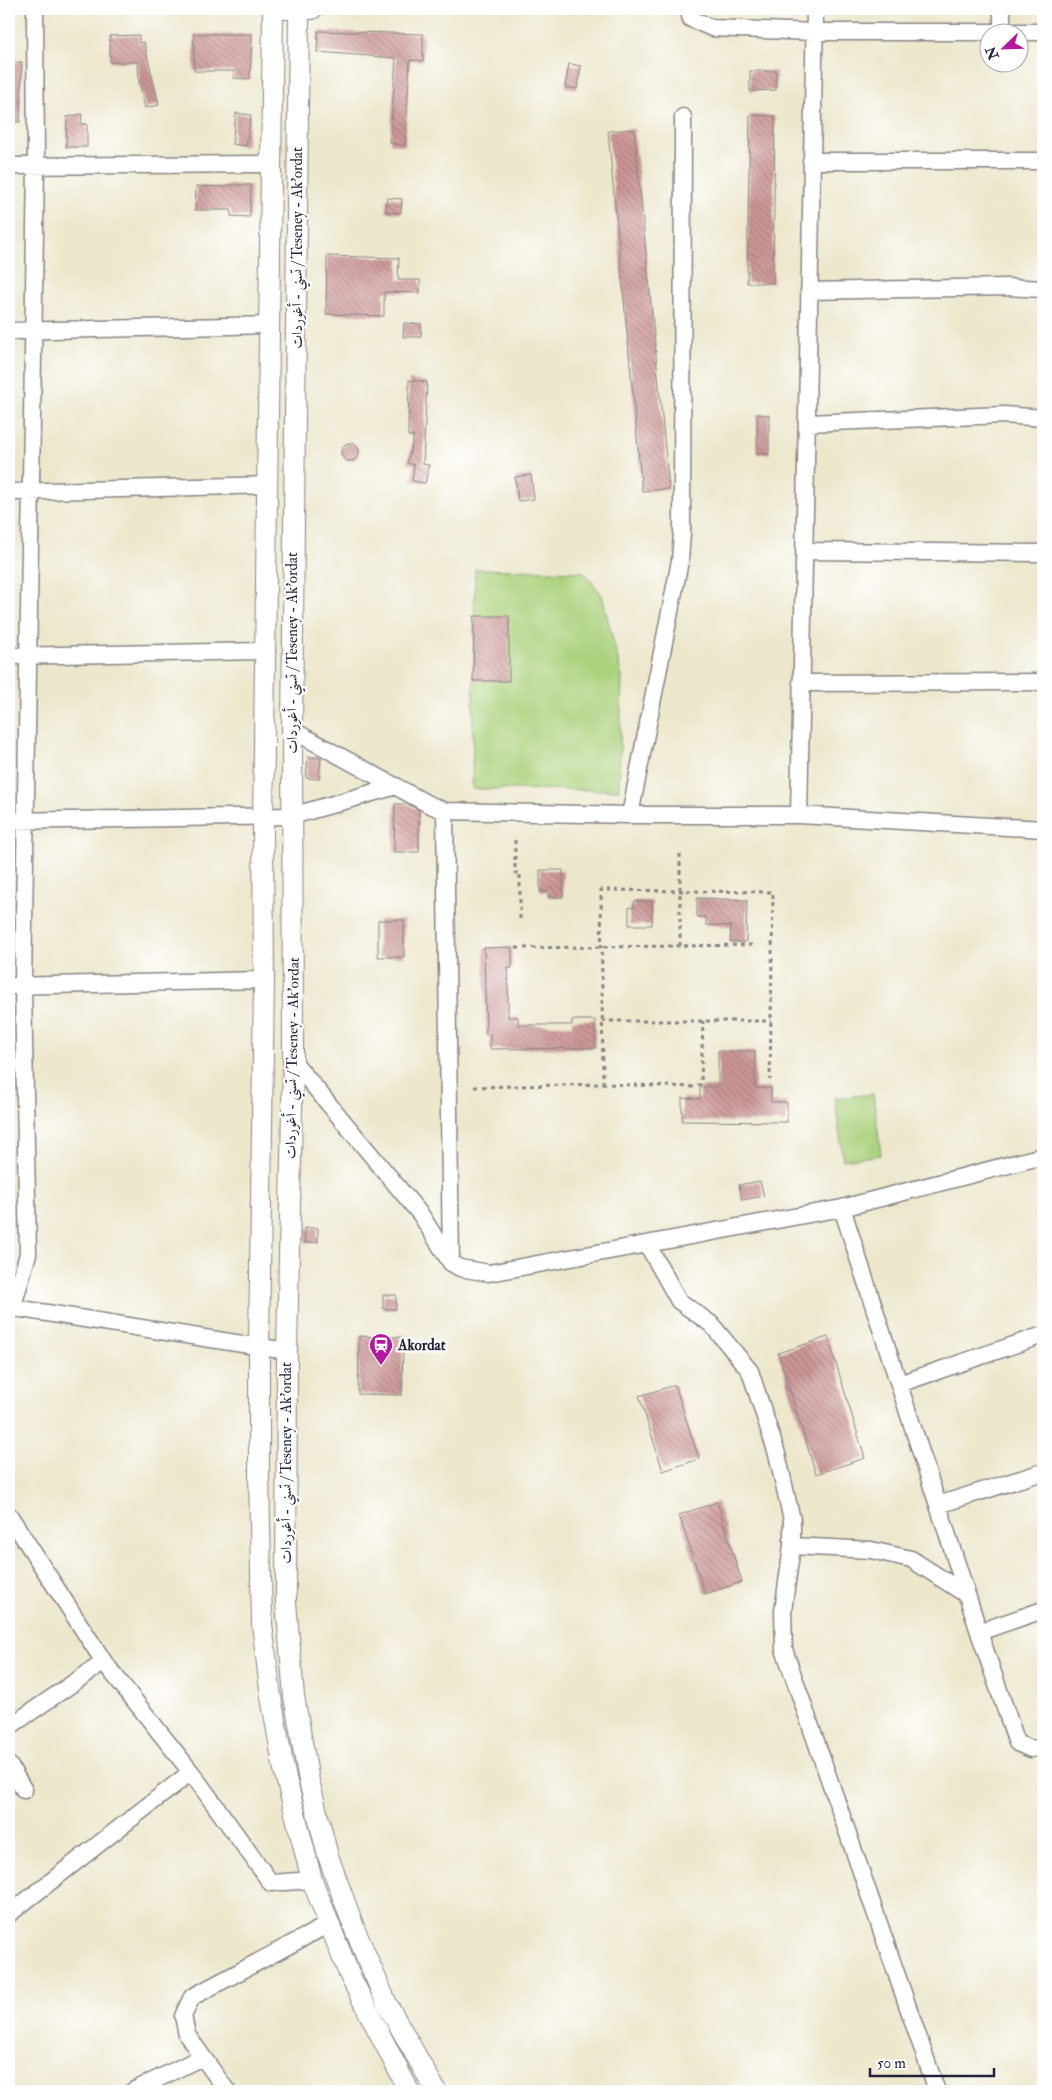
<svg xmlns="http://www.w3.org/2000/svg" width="1052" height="2100" font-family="'IM FELL Double Pica',Amiri,serif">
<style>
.grass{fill:#abd27d;stroke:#667a5c}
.building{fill:url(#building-back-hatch)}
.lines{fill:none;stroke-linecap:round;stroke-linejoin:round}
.minor-casing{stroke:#888484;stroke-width:19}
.major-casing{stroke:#888484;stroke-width:22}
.path{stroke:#888484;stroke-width:3;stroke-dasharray:4 4;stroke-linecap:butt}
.minor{stroke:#fff;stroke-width:16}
.major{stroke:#fff;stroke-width:20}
.labels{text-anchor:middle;stroke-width:4.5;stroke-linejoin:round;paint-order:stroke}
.street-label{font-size:15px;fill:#22223b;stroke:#fff}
.poi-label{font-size:15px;font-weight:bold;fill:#22223b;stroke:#fff;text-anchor:start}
</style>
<defs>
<pattern id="building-back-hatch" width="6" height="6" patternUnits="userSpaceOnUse" patternTransform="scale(1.25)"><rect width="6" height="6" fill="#cc9795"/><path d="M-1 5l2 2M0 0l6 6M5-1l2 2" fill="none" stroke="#a57b7b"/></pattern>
</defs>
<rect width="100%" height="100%" fill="#fff"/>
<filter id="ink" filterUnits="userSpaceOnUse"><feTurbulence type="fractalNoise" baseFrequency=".02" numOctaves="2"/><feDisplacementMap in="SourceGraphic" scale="10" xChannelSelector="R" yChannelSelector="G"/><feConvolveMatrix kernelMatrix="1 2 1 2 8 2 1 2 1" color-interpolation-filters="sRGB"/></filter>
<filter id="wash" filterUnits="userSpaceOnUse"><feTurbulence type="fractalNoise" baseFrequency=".0096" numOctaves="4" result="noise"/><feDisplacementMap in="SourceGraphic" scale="20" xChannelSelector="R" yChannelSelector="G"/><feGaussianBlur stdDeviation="1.12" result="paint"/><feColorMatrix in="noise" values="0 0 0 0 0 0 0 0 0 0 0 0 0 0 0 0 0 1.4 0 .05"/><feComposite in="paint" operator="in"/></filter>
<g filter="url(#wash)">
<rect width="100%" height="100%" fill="#ede7cc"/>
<path class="grass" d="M475,569L584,572L602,595L622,677L619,790L472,789Z
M873,1094L881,1155L843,1160L835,1098Z"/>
<g id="blocks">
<path class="building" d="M318,31L423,34V61L410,60L405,146L390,143L396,58L317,52Z
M194,34H252L250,79L234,78V71H194Z
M139,35V43L144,42L159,105L145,108L139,82L138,62H110V36Z
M22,62L20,122H11L9,64Z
M569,64L581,66L577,89L565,87Z
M750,71H776V90L750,91Z
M236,113L251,115L246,146L232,144Z
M82,114L81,124H87V147H66L67,117Z
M750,115L775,116L773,283H747Z
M634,129L669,489L642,491L608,131Z
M227,185H251L250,217L231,216V210H195L196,186L226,187Z
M387,198L402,199L401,213L386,212Z
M327,256L399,258L398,280H420V293L384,292V316L326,314Z
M404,323L421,324V337H403Z
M409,380L427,382L423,464L429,465L425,483L412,481L414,465L407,463L414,436H408Z
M757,414L769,415V454H757Z
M341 452a9 9 0 1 1 18 0a9 9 0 1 1-18 0Z
M531,475L534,499L518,501L515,477Z
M474,616H509V681H473Z
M308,757L321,758L319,779L306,778Z
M395,804H407L419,810V852H394Z
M540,870H563V897H548V891L540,892Z
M697,898L747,900L746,942H730L731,926L706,925V917H697Z
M634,901H652V925H629V907L634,908Z
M378,920H404V957H378Z
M512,947V968H508V1017H518V1025H572V1020H595V1048L490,1049V1034L486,1035L484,948Z
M718,1051H755V1088H771V1102H787V1122L682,1121V1098L700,1099V1087H718Z
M760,1181L764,1196L742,1200L739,1185Z
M304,1228H318V1242L305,1243Z
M383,1295H396V1309H383Z
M359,1336L376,1337L382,1354L383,1337H403L402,1395L358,1394Z
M828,1337L865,1458L816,1474L778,1353Z
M675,1385L699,1459L663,1471L639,1396Z
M717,1502L742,1582L705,1594L679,1515Z"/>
</g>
</g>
<g filter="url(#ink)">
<use href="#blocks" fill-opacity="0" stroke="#888484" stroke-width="1"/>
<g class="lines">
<g class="minor-casing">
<path id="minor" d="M688,9L691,19L712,28L814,32H1043
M1002,31V9
M811,161H1043
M9,166L272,164
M809,291L1006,287L1043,289
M9,331L270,325
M807,423L1004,415L1043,418
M9,492L268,485
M804,551L1043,553
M9,656L267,651
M801,683L1043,682
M292,730L428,804L445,811L630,815H799L1043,829
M445,811L451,1263
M630,815L680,561L682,533L683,117
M799,815L815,9
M9,821L292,816L396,786
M9,986L264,980
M293,1061L421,1215L451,1263L460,1268L489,1273L842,1208L1043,1156
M842,1208L979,1632L1017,1743L1031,1749L1043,1747
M647,1244L679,1301L711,1324L750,1371L777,1454L792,1520V1546L783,1611L784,1649L937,2091
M9,1307L287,1351
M9,1312L12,1309L28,1254L23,986L36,166L35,9
M899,1384L1043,1335
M938,1505L1043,1472
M9,1515L104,1662L191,1772L271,1883L312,1880
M792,1546L871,1550L911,1559L967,1595
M979,1632L1043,1610
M9,1727L104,1662
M9,1765L24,1790
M9,1914L191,1772
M133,2091L202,2057
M227,2091L187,2035L183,2016L192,1997L329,1924"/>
</g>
<g class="major-casing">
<path id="major" d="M312,9H273L263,826L264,980L259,1347V1474L262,1624L271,1697L284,1770L312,1880L349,1974L409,2091
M299,10L292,730L293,1061L287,1351L286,1602L294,1696L309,1781L328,1856L355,1930L387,2004L436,2091"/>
</g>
<path class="path" d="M515,840V873H520V923
M680,854V946
M516,948L753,945
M602,1021H771
M603,1084L601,890L773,892L770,1080
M474,1087L603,1084L696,1087L701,1084L703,1021"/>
<use href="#minor" class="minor"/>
<use href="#major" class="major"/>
</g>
</g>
<defs>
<g id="station-pin" transform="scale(1.25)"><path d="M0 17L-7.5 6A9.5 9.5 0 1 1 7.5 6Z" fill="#b5179e" stroke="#fff"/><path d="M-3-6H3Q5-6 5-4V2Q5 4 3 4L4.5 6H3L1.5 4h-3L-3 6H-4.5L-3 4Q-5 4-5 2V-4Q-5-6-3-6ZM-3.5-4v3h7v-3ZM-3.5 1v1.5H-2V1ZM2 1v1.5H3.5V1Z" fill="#fff"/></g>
</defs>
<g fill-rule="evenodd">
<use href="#station-pin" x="381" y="1345"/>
</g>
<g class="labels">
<g class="street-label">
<text transform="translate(297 248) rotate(-90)" y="5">تسني - أغوردات / Teseney - Ak'ordat</text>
<text transform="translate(292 653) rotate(-90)" y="5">تسني - أغوردات / Teseney - Ak'ordat</text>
<text transform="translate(292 1058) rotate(-89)" y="5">تسني - أغوردات / Teseney - Ak'ordat</text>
<text transform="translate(286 1463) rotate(-90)" y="5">تسني - أغوردات / Teseney - Ak'ordat</text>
</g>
<g class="poi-label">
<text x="398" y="1350">Akordat</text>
</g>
</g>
<rect width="1052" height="2100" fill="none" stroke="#fff" stroke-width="30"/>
<g transform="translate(1004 48) rotate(247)"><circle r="24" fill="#ffffff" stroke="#a7a7b1"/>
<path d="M0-4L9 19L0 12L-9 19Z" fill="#b5179e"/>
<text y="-8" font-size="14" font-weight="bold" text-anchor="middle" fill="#22223b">N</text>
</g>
<path d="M870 2068v8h124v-8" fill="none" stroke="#22223b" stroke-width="2.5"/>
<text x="877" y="2068" font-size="15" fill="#22223b" stroke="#ffffff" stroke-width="4" paint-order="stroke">50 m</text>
</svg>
